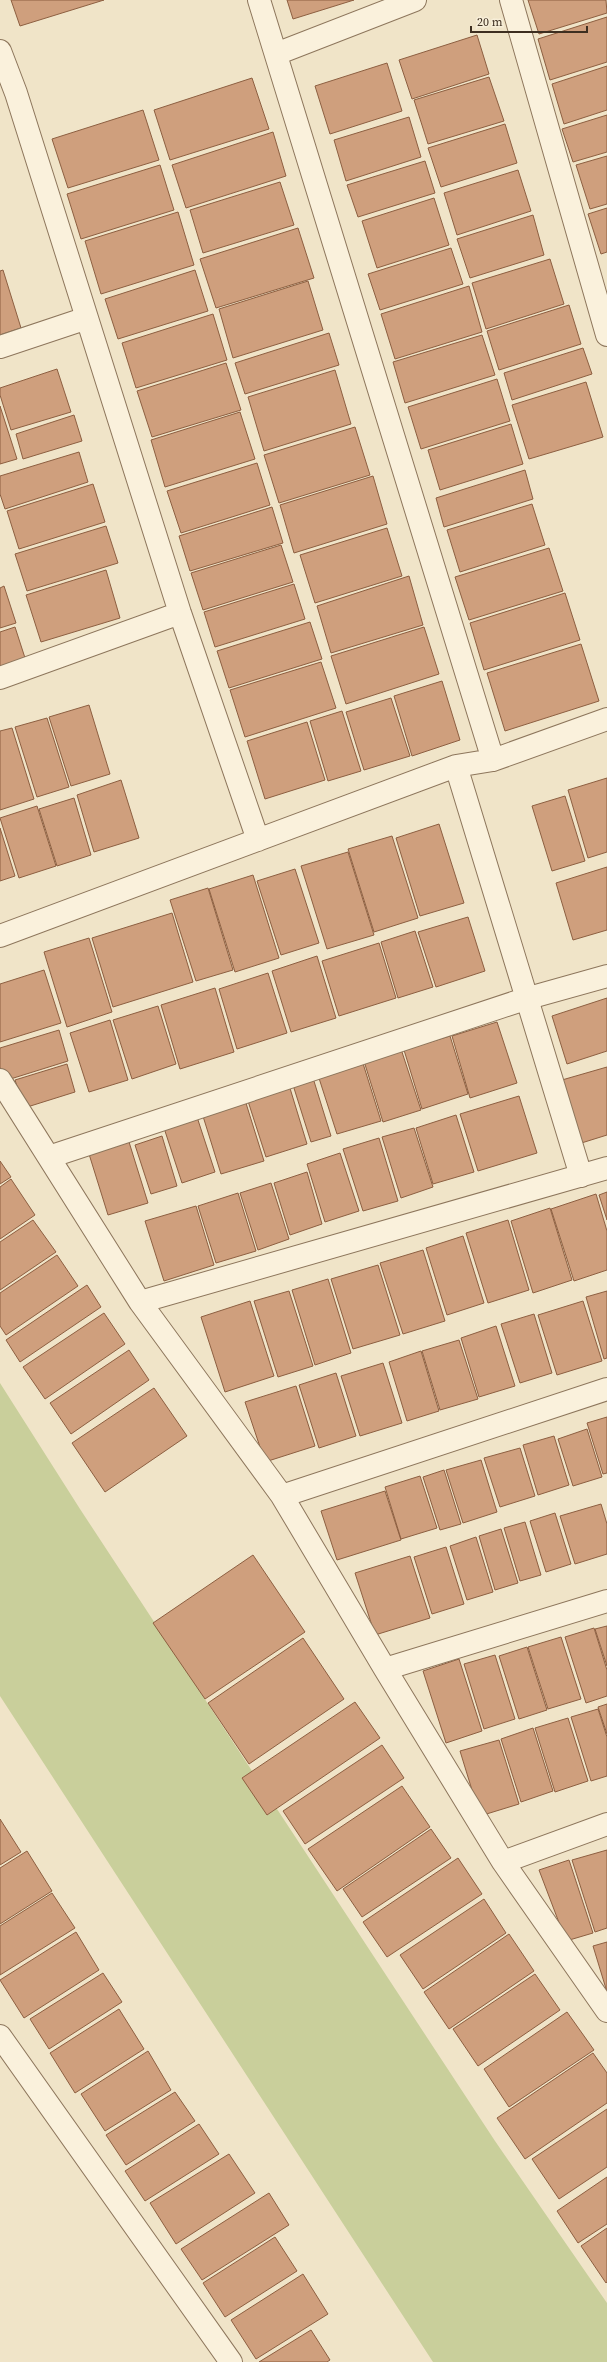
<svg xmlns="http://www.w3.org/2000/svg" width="607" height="2362" font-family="'Source Serif 4',serif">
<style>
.green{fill:#c9cf9b}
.building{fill:#cf9f7d;stroke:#8d5f41}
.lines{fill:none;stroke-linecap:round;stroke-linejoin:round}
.street-casing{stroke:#8d765c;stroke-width:24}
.street{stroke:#faf1dc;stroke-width:22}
</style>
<rect width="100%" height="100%" fill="#f0e4c8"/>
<path class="green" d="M0,1383L80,1509L495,2141L607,2303V2362H433L0,1696Z"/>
<path class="building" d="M11,0H104L20,26Z
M287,0H354L293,19Z
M528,0H606L607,13L539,34Z
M607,17V62L550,80L538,39Z
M477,35L489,74L412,99L399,60Z
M387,63L402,111L330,134L315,86Z
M607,66V110L564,124L552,84Z
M489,77L504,121L428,144L414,100Z
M252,78L269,129L170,160L154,110Z
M143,110L159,160L68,188L52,139Z
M607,115V152L573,162L562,129Z
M409,117L421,157L346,181L334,140Z
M505,124L517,163L441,187L428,148Z
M273,132L286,176L186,208L172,165Z
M607,156V204L590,209L576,165Z
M425,161L435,193L358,217L347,185Z
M160,165L174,210L81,239L67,194Z
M518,170L531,211L457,235L444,193Z
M280,182L294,225L203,253L190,210Z
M434,198L449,245L377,268L362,221Z
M607,208V252L601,254L588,214Z
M178,212L194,265L101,294L85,241Z
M533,215L544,255L470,278L457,239Z
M298,228L314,278L216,308L200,259Z
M451,248L463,284L380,310L368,274Z
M550,259L564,304L486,329L472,283Z
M3,270L21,328L0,335V271Z
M195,270L208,311L118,339L105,299Z
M308,281L323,330L233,358L219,309Z
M469,286L482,332L395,359L381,314Z
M569,305L581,344L499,370L487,331Z
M213,314L227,360L136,388L122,343Z
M329,333L339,365L245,394L235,363Z
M482,335L495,375L405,403L393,362Z
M583,348L592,374L512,400L504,373Z
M226,363L241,410L152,437L137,391Z
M57,369L71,412L11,430L0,395V388Z
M335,370L351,424L264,451L248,397Z
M497,379L510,421L421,449L408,407Z
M586,382L603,437L529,459L512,405Z
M0,406L17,459L0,464Z
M240,412L255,459L165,487L151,440Z
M74,415L82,441L23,459L16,434Z
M511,424L523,464L440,490L428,450Z
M355,427L370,475L279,503L264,455Z
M79,452L88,482L5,509L0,494V476Z
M257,463L270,505L181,533L167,491Z
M525,470L533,499L444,527L436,498Z
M373,476L387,524L294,553L280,505Z
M93,484L105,522L19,549L7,511Z
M532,504L545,545L460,572L447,530Z
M272,507L283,543L190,571L179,536Z
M106,526L118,563L27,591L15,554Z
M387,528L402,576L315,603L300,555Z
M281,545L293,582L203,610L191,573Z
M549,548L563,591L469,620L455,577Z
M106,570L120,618L41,642L26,595Z
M409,576L423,625L331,653L317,606Z
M294,584L305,619L215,647L204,612Z
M4,586L16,623L0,628V588Z
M565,593L580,640L484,670L470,623Z
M310,622L322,659L229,688L217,651Z
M15,627L26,661L0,669V632Z
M424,627L439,674L346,704L331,656Z
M581,644L599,701L505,731L487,673Z
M321,662L336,708L245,737L230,690Z
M442,681L460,740L412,756L394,696Z
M391,698L410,756L364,770L346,712Z
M89,705L110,774L71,786L49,717Z
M342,711L361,771L328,781L310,721Z
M47,718L69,787L37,797L15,727Z
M307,722L325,780L265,799L247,741Z
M12,728L34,799L0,810V731Z
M607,778V852L588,858L568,790Z
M121,780L139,838L94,852L77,795Z
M565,796L585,861L552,871L532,806Z
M74,798L91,855L57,866L39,809Z
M37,806L56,866L19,878L0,818Z
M439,824L464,903L420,916L396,838Z
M0,828L15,876L0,881Z
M392,836L418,918L374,932L348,849Z
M348,852L374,935L327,949L301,866Z
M607,867V930L573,940L556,883Z
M295,869L319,943L281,955L257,881Z
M253,875L279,958L235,972L209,889Z
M208,888L233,970L196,981L170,900Z
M172,913L193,982L113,1007L92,938Z
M468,917L485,971L436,987L418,932Z
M415,931L433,987L398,998L381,942Z
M89,938L112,1012L67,1027L44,952Z
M379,943L396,998L339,1016L322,961Z
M317,956L336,1018L291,1032L272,971Z
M44,970L61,1023L0,1042V984Z
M268,973L287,1033L237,1049L219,989Z
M215,988L234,1052L180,1069L161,1005Z
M607,998V1051L567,1064L552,1016Z
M158,1006L176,1064L132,1079L113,1020Z
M110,1020L128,1080L89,1092L70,1033Z
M497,1022L517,1083L470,1098L452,1036Z
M59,1030L68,1061L4,1081L0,1067V1048Z
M450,1036L468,1094L422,1109L404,1050Z
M400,1046L421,1110L383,1122L363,1058Z
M361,1057L381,1121L337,1134L317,1072Z
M67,1064L75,1092L24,1108L15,1080Z
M607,1067V1135L575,1145L555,1082Z
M313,1078L331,1136L311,1142L293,1085Z
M289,1085L307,1144L266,1157L247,1098Z
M519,1096L537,1153L478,1171L460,1114Z
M245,1100L264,1161L221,1174L202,1113Z
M456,1115L474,1172L433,1184L416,1128Z
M197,1117L215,1172L182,1183L164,1128Z
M414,1128L433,1187L401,1198L382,1137Z
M162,1136L177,1186L151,1194L135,1145Z
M379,1138L398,1201L363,1211L343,1149Z
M129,1142L148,1203L108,1215L89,1154Z
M340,1153L359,1211L325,1222L307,1164Z
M0,1161L11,1177L0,1184Z
M307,1172L322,1224L290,1235L274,1183Z
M11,1179L35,1215L0,1239V1187Z
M271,1183L289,1239L258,1250L240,1193Z
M607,1192V1220L599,1195Z
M238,1193L256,1251L216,1263L198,1206Z
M596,1194L607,1231V1270L574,1281L551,1209Z
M196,1206L214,1265L164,1281L145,1221Z
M550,1208L572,1280L533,1293L511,1221Z
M33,1220L56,1252L0,1290V1242Z
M508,1220L529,1290L488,1303L466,1233Z
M463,1236L484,1303L447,1315L426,1248Z
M423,1250L445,1321L403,1334L380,1263Z
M57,1255L78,1286L6,1335L0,1326V1293Z
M378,1265L400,1335L353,1349L331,1279Z
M328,1279L351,1353L315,1365L292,1290Z
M87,1285L101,1307L20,1362L6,1340Z
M289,1291L313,1366L278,1377L254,1301Z
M607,1291V1358L604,1359L586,1297Z
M250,1301L274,1376L225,1392L201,1317Z
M583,1301L602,1361L557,1375L538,1315Z
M104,1313L125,1344L45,1399L23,1367Z
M534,1314L552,1373L520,1383L501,1324Z
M496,1326L515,1386L479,1397L461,1338Z
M459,1340L478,1399L440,1410L422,1351Z
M129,1350L149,1380L71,1434L50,1403Z
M421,1351L439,1411L407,1421L389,1362Z
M383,1363L402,1423L360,1436L341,1376Z
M336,1373L356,1436L319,1448L299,1385Z
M296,1386L315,1446L265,1462L245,1402Z
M154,1388L187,1436L105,1492L72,1443Z
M607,1417V1473L603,1474L587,1423Z
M587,1429L602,1477L573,1486L558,1439Z
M554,1436L569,1485L538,1495L523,1445Z
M520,1448L535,1496L500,1507L484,1458Z
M481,1460L497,1512L463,1523L446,1470Z
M444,1470L461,1524L440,1530L423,1477Z
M420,1476L437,1528L401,1539L385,1487Z
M385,1491L401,1540L337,1560L321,1511Z
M601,1504L607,1524V1554L575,1564L560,1516Z
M555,1513L571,1564L546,1572L530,1521Z
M525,1522L541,1575L520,1581L504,1528Z
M501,1529L518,1583L495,1590L479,1536Z
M476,1537L493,1592L467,1600L450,1546Z
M446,1547L464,1604L432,1614L414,1557Z
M253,1555L305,1632L205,1699L153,1623Z
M410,1556L430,1618L375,1635L355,1573Z
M607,1626V1666L595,1629Z
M594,1628L607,1670V1696L586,1703L565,1637Z
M561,1637L581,1699L548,1709L528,1647Z
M303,1638L344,1699L249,1764L208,1703Z
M527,1647L547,1710L519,1719L499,1656Z
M495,1655L515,1719L484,1729L464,1664Z
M459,1659L482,1731L446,1743L423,1671Z
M355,1702L380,1738L267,1815L242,1778Z
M607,1704V1734L598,1707Z
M598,1709L607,1737V1776L591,1781L571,1717Z
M568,1718L588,1781L555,1792L535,1728Z
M533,1728L553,1791L521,1802L501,1739Z
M499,1740L519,1804L480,1816L460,1751Z
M382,1745L404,1778L305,1844L283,1811Z
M402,1786L430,1827L337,1891L308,1849Z
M0,1819L21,1852L0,1865Z
M431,1829L451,1858L362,1917L343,1889Z
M607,1850V1928L595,1932L572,1860Z
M27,1851L52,1891L0,1924V1868Z
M458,1858L482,1894L387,1957L363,1922Z
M569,1860L593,1933L566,1941L539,1870Z
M52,1893L75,1928L0,1975V1926Z
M484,1899L506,1933L423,1989L400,1955Z
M76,1932L99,1970L24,2018L0,1980Z
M509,1934L534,1971L449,2029L424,1992Z
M607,1942V1992L593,1946Z
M103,1973L122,2002L49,2049L30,2019Z
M535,1974L560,2010L478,2066L453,2029Z
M119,2009L144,2049L75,2093L50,2053Z
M567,2012L594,2050L509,2107L484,2069Z
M148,2051L171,2090L105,2131L81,2094Z
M593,2053L607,2073V2103L525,2159L497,2118Z
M175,2092L195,2121L126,2165L106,2135Z
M607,2109V2167L559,2199L532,2159Z
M199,2124L219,2154L145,2201L125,2171Z
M229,2154L255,2193L176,2244L150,2203Z
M607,2177V2224L578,2243L557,2211Z
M269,2193L289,2225L202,2280L181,2249Z
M607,2228V2282L606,2283L581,2246Z
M275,2237L297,2271L225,2317L203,2283Z
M303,2274L328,2314L256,2359L231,2320Z
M311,2330L330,2360L327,2362H259Z"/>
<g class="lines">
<g class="street-casing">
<path id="street" d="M259,0L493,760
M511,0L607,335
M0,51L16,93L180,613L258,840
M276,54L415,0
M0,347L87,318
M0,678L180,613
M456,766L581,1176
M0,936L456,766L493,760L607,719
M0,1080L140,1302L282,1496L385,1669L503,1862L607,2011
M49,1157L525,999L607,976
M140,1302L607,1168
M282,1496L607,1389
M385,1669L607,1601
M503,1862L607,1824
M0,2036L231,2362"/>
</g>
<use href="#street" class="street"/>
</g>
<path d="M471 26v6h116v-6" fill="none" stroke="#3d2e20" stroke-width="2"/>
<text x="477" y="26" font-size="12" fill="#3d2e20" stroke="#f7eed8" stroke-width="3" paint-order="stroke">20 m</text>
</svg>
